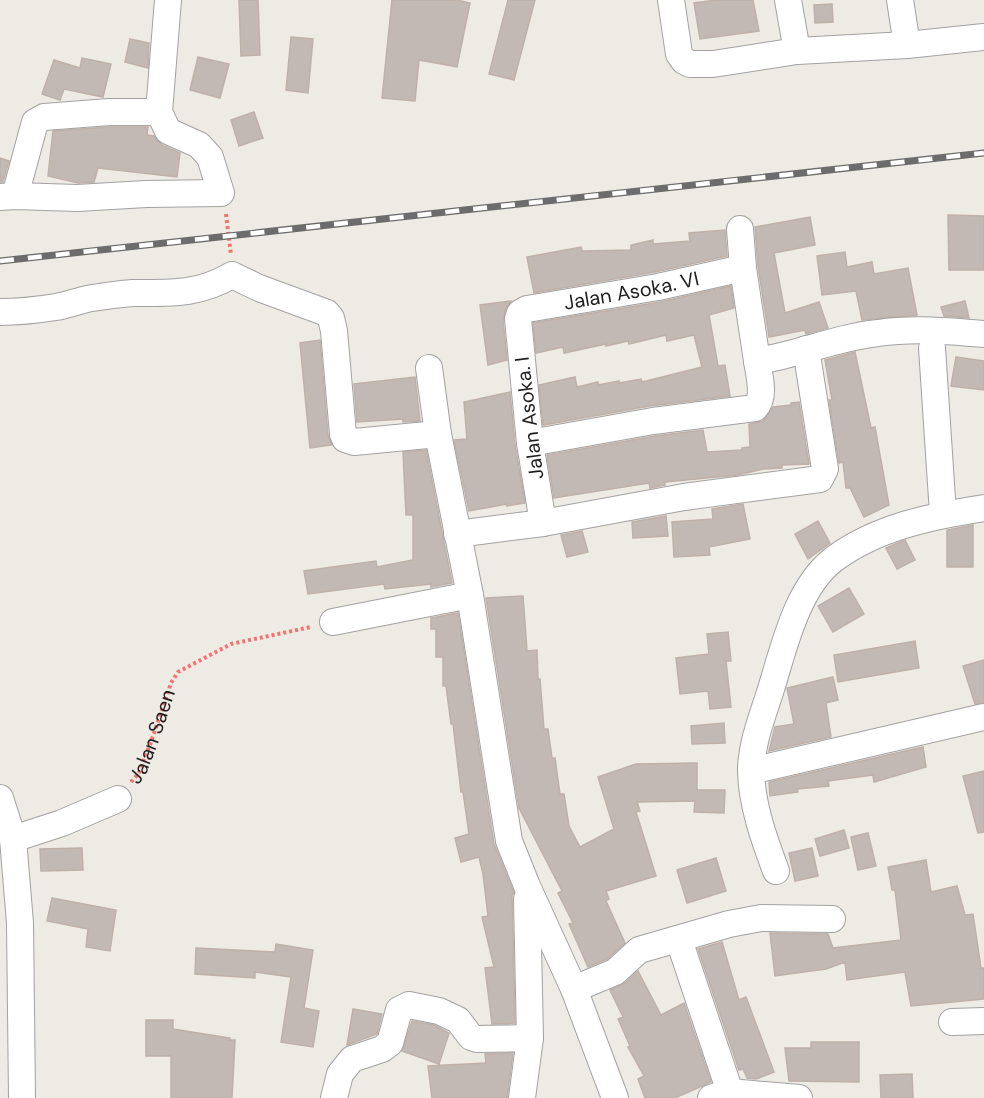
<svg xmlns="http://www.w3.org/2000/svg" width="984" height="1098" font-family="'DM Sans',sans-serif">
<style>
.building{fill:#c3b9b4;stroke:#bfb0a8;stroke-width:1.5}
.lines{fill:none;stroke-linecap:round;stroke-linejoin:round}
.street-casing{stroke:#a2a2a2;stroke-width:28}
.path{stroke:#f27372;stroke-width:4;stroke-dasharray:3 3;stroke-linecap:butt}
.street{stroke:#fff;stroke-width:26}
.rail-casing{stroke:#6c6c6c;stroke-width:7}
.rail{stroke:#fff;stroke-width:4.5;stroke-dasharray:14;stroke-linecap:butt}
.labels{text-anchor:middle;stroke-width:5;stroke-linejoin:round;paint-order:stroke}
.street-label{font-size:20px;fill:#1e1e1e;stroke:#fff}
</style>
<rect width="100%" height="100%" fill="#eeeae4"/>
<path class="building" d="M239,0H258L260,55L241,56Z
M392,0H457L470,3L457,67L419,60L415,101L382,98Z
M508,0H535L514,80L489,74Z
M717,0H753L759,31L700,39L694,3Z
M832,4L833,22L815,23L814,5Z
M291,37L313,39L308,93L286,90Z
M130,39L149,43L148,68L125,62Z
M198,57L229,64L220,98L190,90Z
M82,58L111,64L103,97L64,89L60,100L42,94L54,60L80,68Z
M254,112L263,138L239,146L231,120Z
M110,127H148L147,135L154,136L162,145L180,153L177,177L98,168L94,182L78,183L48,176L53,131Z
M0,158L9,161L3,182H0Z
M948,215L984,216V270H949Z
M810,217L815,245L774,253L785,313L819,302L828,328L806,334L805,330L769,337L758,266L755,227Z
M725,230L727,256L655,272L534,293L527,257L581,247L582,251L631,250V245L653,240V244L690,241L689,233Z
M845,252L847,267L872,262L874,274L908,268L917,315L862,320L856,291L822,295L817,256Z
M731,286L734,308L709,315L718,366L725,365L730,396L650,406L543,425L539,385L575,377L577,387L598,382V385L619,381V383L641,379L642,382L702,367L694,335L667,341L666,335L629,344L628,341L606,346V344L564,353L563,347L536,353L533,323L660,302Z
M511,301L506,308L503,320L507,360L488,365L480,305Z
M965,301L969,318L944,316L941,307Z
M320,340L328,435L332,445L310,448L300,343Z
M855,352L871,428L875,427L889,505L864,517L850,488H846L843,462L839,463L829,400H832L825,360Z
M956,357L984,361V390L951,386Z
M415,377L420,421L403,422V419L357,422L354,384Z
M510,392L515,445L525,503L507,506V504L469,511L454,440L467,439L464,402Z
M799,402L809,464L782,465V468L763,469L738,475L665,482V485L650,488L649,483L554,498L547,455L655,436L703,430L707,452L742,450V448L750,447L749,424L763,421L773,407L791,405V403Z
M426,450L452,583L431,587V584L385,589L384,584L308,594L304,571L376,561L377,567L413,560V515H406L403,452Z
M743,504L750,539L709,547L710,555L674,557L672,522L713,519L712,509Z
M666,516L668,536L633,538L632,522Z
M818,521L830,543L808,559L795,534Z
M973,525V567H947V530Z
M582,531L588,552L567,557L561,535Z
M905,540L915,560L897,569L886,548Z
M849,588L864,614L833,632L818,606Z
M523,596L527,651L537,650L538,679H540L544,729H548L552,758H555L560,794H564L569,826L580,847L614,829L598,777L636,764L697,763V790H725L724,813L694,812L695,801L637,802L640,811L636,812L656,876L606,891L609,899L606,901L625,943L607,959L588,967L569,924L573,923L558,893L562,891L519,808L486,598Z
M458,613L494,844L514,893L512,895L515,1023L492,1024L485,968L494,967L482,917L488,916L483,874L479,857L461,862L455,838L469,834L463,792H461L453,724H451L446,686H443V657H436V629H431V618Z
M728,632L731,661H726L731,707L710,709L708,691L680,694L676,658L709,654L707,634Z
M915,641L919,668L838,682L834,655Z
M984,660V702L975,704L963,666Z
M833,677L838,700L826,703L831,737L769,751L775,727L794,724L787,688Z
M724,723L725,743L692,744L691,726Z
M923,747L926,767L874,782L873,775L828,781L829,786L797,789L798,792L770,796L769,782Z
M984,771V832L978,833L963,776Z
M844,830L849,848L820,856L815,839Z
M868,833L876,866L858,870L851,837Z
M82,848L83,870L41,871L40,849Z
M812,848L818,876L795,881L789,853Z
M716,858L726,891L687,903L677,870Z
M926,860L931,892L957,886L965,915L973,914L981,968H984V999L911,1006L905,972L847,980L845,962L826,969L775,976L770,933L828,934L833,948L901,940L895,890H892L888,867Z
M52,898L116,910L110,951L86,947L88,929L47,921Z
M722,942L739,1000L746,997L774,1072L756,1079L747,1078L743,1069L739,1070L698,949Z
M276,944L313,950L304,1008L319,1011L313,1047L281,1042L291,977L255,972V978L195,974L196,948L275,952Z
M638,971L661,1015L684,1003L711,1082L675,1098H645L638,1079L644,1076L628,1047L630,1046L618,1019L623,1017L610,990L625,983Z
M353,1009L382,1014L377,1034L347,1045Z
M146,1020H173V1029L230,1038L229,1040H235L232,1098H171V1056H146Z
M412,1021L434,1025L449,1033L439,1064L402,1051Z
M811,1042H859V1082L789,1081L785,1048H811Z
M513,1053L507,1098H432L428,1066L486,1063L485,1054Z
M912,1074L913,1098H881L880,1075Z"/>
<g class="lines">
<g class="street-casing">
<g id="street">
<path d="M671,0L679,54L684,61L690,64H713L797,51L907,45L984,37"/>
<path d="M788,0L797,51"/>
<path d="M900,0L907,45"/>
<path d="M15,196L35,122L44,117L109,112H159"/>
<path d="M0,197L15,196L77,198L146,194L221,193L210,157L199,145L168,131L159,112L168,0"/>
<path d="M740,229L743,268L757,361"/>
<path d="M0,312C19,312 37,310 56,307C68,305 80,300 92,298C105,296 120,294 133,293C171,293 198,295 232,275L259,288L327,313L331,318L334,331L343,434L345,439L354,442L438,434L470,595L509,841L527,886L574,989L615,1098"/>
<path d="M932,348L943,514"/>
<path d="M429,368L438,434"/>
<path d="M530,443L653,421L755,408C766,397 759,375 757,361C798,355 837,337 878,333C913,328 949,331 984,334"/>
<path id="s2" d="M543,523L530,443L518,319L520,313L527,309L658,287L743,268"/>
<path d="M457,534L543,523L684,497L820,479L825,469L806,349"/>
<path d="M333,622L470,595"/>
<path d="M751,771L984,717"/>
<path d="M0,798L13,839"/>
<path d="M776,871C764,839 751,803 751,769C752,741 763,715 771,689C784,647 797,587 834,559C877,527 932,516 984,508"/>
<path d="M679,940L732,1098"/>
<path d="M574,989L615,972L639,950L729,924L761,918L832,919"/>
<path d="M952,1022L984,1021"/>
<path d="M22,1098L20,923L13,839L62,823L118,799"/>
<path d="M334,1098L340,1074L352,1059L382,1049L390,1043L399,1010L409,1005L439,1011L458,1020L471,1037L477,1039L530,1038"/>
<path d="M522,1098L530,1038L527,899"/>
<path d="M711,1098L730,1092L799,1098"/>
</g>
</g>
<g class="path">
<path d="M226,214L231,255"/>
<path id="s1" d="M131,782L139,773L151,742L171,683L178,672L231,644L311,627"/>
</g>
<use href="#street" class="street"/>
<g class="rail-casing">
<path id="rail" d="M0,261L984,153"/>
</g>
<use href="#rail" class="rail"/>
</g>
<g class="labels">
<g class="street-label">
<text dy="7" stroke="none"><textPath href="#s2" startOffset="326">Jalan Asoka. VI</textPath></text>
<text transform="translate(529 418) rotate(-97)" y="7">Jalan Asoka. I</text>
<text dy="7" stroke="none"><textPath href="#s1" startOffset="51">Jalan Saen</textPath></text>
</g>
</g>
</svg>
